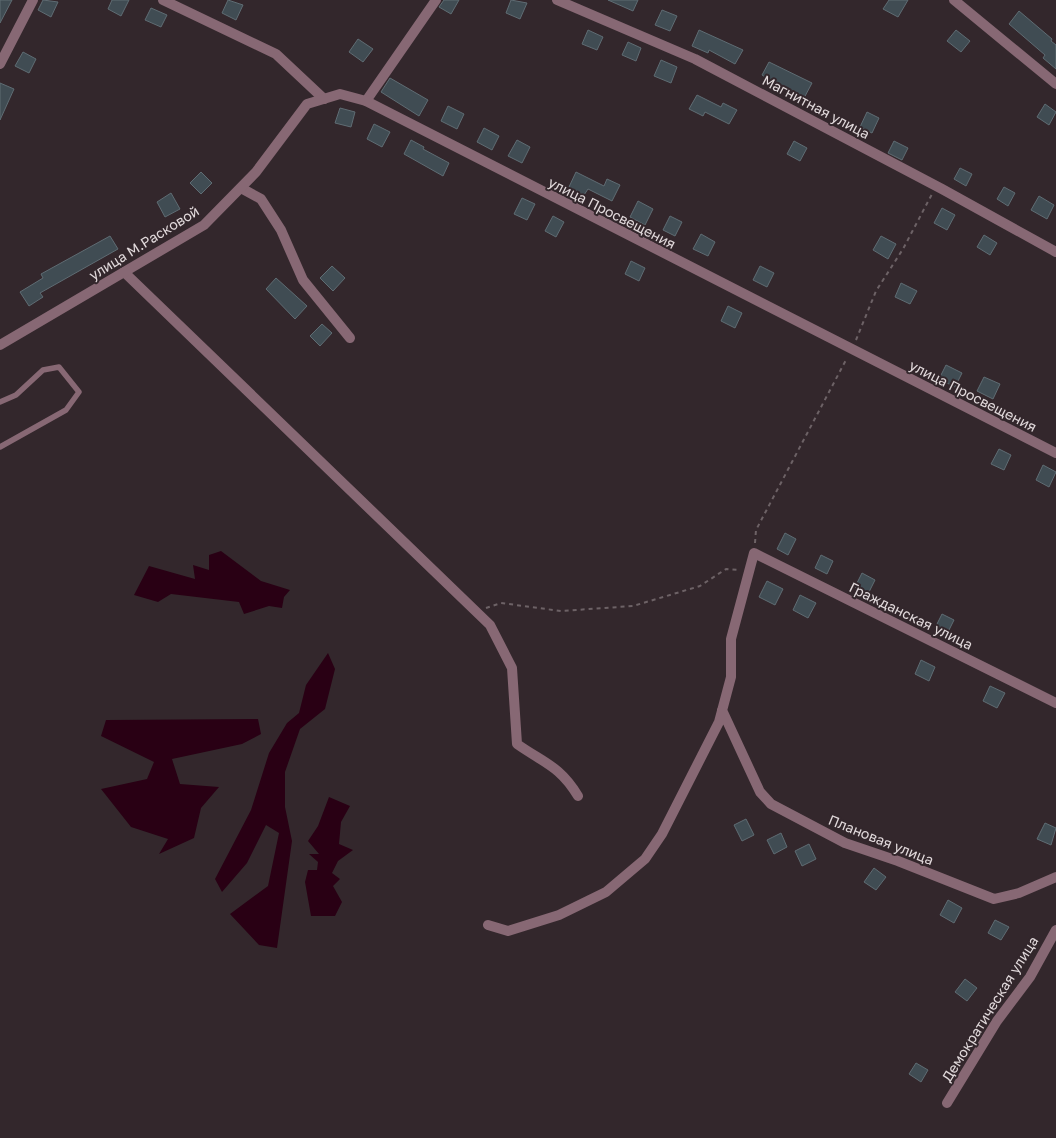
<svg xmlns="http://www.w3.org/2000/svg" width="1056" height="1138" font-family="'Golos Text',sans-serif">
<style>
.water{fill:#290014}
.building{fill:#404c53;stroke:#5f6c73}
.lines{fill:none;stroke-linecap:round;stroke-linejoin:round}
.path{stroke:#6d6266;stroke-width:2;stroke-dasharray:4 4;stroke-linecap:butt}
.service{stroke:#876874;stroke-width:5.5}
.minor{stroke:#876874;stroke-width:10}
.tertiary{stroke:#876874;stroke-width:10}
.labels{text-anchor:middle;stroke-width:4;stroke-linejoin:round;paint-order:stroke}
.street-label{font-size:14px;fill:#e2dadc;stroke:#33272c}
</style>
<rect width="100%" height="100%" fill="#33272c"/>
<path class="water" d="M221,551L261,581L290,590L284,597L282,608L269,606L244,614L239,602L171,594L158,602L134,595L149,566L195,579L193,565L209,570V555Z
M328,653L335,669L325,709L300,729L285,772V807L292,841L277,948L259,945L230,914L268,886L279,833L266,825L247,863L222,892L215,879L251,810L269,753L287,723L299,713L306,685Z
M258,719L261,734L242,744L172,759L180,784L219,787L201,808L194,838L159,854L168,839L131,827L101,789L147,779L154,762L101,736L106,720Z
M329,797L350,806L341,822L339,844L353,850L338,861L332,873L340,879L333,886L342,902L335,916H311L305,882L308,870H317L318,862L309,854H319L308,841L318,826Z"/>
<path class="building" d="M0,0H12L0,23Z
M43,0L58,2L51,17L38,10Z
M112,0H129L121,16L108,9Z
M228,0L243,5L236,20L222,13Z
M444,0H459L451,14L439,7Z
M511,0L527,3L520,19L506,13Z
M608,0H638L633,11Z
M889,0H908L898,17L883,9Z
M151,8L167,15L161,27L145,20Z
M662,10L677,16L670,31L655,25Z
M1019,11L1052,39L1051,41L1056,45V69L1043,58L1045,55L1009,24Z
M588,30L603,37L597,50L582,44Z
M699,30L743,50L735,64L709,50L708,53L692,46Z
M956,30L970,41L961,52L947,41Z
M358,39L373,49L363,62L349,52Z
M628,42L641,48L636,61L622,55Z
M23,52L36,59L29,73L15,66Z
M661,60L677,67L671,83L654,76Z
M769,62L812,83L803,100L762,75Z
M390,78L428,100L419,116L381,92Z
M0,83L14,89L0,120Z
M697,95L721,107L723,103L737,110L729,124L705,112L703,116L689,109Z
M1045,104L1056,112L1049,125L1037,117Z
M448,106L464,114L457,129L441,121Z
M340,108L355,112L351,127L335,123Z
M867,112L879,118L872,133L860,127Z
M374,124L390,132L382,147L367,139Z
M484,128L499,136L492,150L477,142Z
M411,140L424,147L423,149L449,163L443,176L404,154Z
M517,140L530,147L522,163L508,156Z
M794,141L807,148L800,161L787,154Z
M894,141L908,148L902,160L888,153Z
M960,168L972,174L966,186L954,179Z
M201,172L212,183L201,194L190,183Z
M576,172L604,186L607,179L620,185L612,201L588,189L584,195L569,187Z
M1004,187L1015,193L1008,206L997,199Z
M171,193L180,209L165,217L157,202Z
M1039,196L1054,205L1047,219L1031,210Z
M522,198L535,204L527,220L514,214Z
M638,201L653,209L645,225L630,217Z
M942,208L955,215L947,230L934,223Z
M553,216L564,222L556,237L545,231Z
M670,216L682,222L675,236L663,230Z
M701,234L715,242L708,256L693,249Z
M984,235L997,243L990,255L977,247Z
M110,236L118,249L40,293L43,297L29,306L20,292L43,278L41,274Z
M881,236L896,244L888,259L873,250Z
M631,261L645,268L639,281L625,274Z
M332,266L345,278L333,291L320,278Z
M760,266L774,273L767,287L753,280Z
M276,278L307,306L295,319L266,289Z
M901,283L917,291L910,304L895,297Z
M728,306L742,313L735,328L721,321Z
M322,324L332,333L320,346L310,336Z
M946,365L962,373L955,387L939,379Z
M984,377L1000,384L993,399L977,391Z
M999,449L1011,455L1004,470L991,464Z
M1043,465L1056,472L1049,487L1036,480Z
M785,533L796,539L788,555L777,549Z
M821,555L833,561L827,574L815,568Z
M862,573L875,580L868,594L855,587Z
M767,581L783,589L775,605L759,597Z
M800,595L816,603L808,618L793,610Z
M942,614L954,620L947,634L935,628Z
M921,660L935,667L929,681L915,674Z
M990,686L1005,693L997,708L983,701Z
M746,819L754,835L742,841L734,825Z
M1045,823L1056,828L1051,845L1037,839Z
M781,833L787,847L774,854L767,840Z
M809,844L816,859L802,866L795,851Z
M874,868L886,877L876,890L864,882Z
M948,900L962,908L954,923L940,915Z
M995,920L1009,927L1001,940L988,933Z
M965,979L977,988L967,1001L955,992Z
M916,1063L928,1070L921,1082L909,1074Z"/>
<g class="lines">
<path class="path" d="M856,340L876,291L903,249L932,194
M755,543L756,530L847,358
M486,608L501,603L561,611L633,606L700,586L726,569L740,570"/>
<path class="service" d="M0,402L16,395L43,370L59,367L79,392L66,410L0,447"/>
<path class="minor" d="M163,0L276,54L324,99
M557,0L695,59L942,189L1056,252
M954,0L1056,84
M0,64L33,0
M366,101L436,0
M241,188L261,199L281,230L303,280L350,338
M124,272L490,625L512,668L517,744C544,763 560,766 578,796
M722,710L760,792L771,804L845,843L898,861L994,899L1019,893L1056,877
M488,925L508,931L559,915L606,892L645,859L662,834L719,722L731,677V639L754,553L1056,703
M947,1103L997,1021L1030,977L1056,930"/>
<path class="tertiary" d="M0,345L204,225L256,172L307,104L340,94L366,101L1056,453"/>
</g>
<g class="labels">
<g class="street-label">
<text transform="translate(816 107) rotate(28)" y="5">Магнитная улица</text>
<text transform="translate(612 213) rotate(27)" y="5">улица Просвещения</text>
<text transform="translate(144 243) rotate(-32)" y="5">улица М.Расковой</text>
<text transform="translate(973 396) rotate(27)" y="5">улица Просвещения</text>
<text transform="translate(911 616) rotate(26)" y="5">Гражданская улица</text>
<text transform="translate(881 840) rotate(22)" y="5">Плановая улица</text>
<text transform="translate(990 1009) rotate(-58)" y="5">Демократическая улица</text>
</g>
</g>
</svg>
